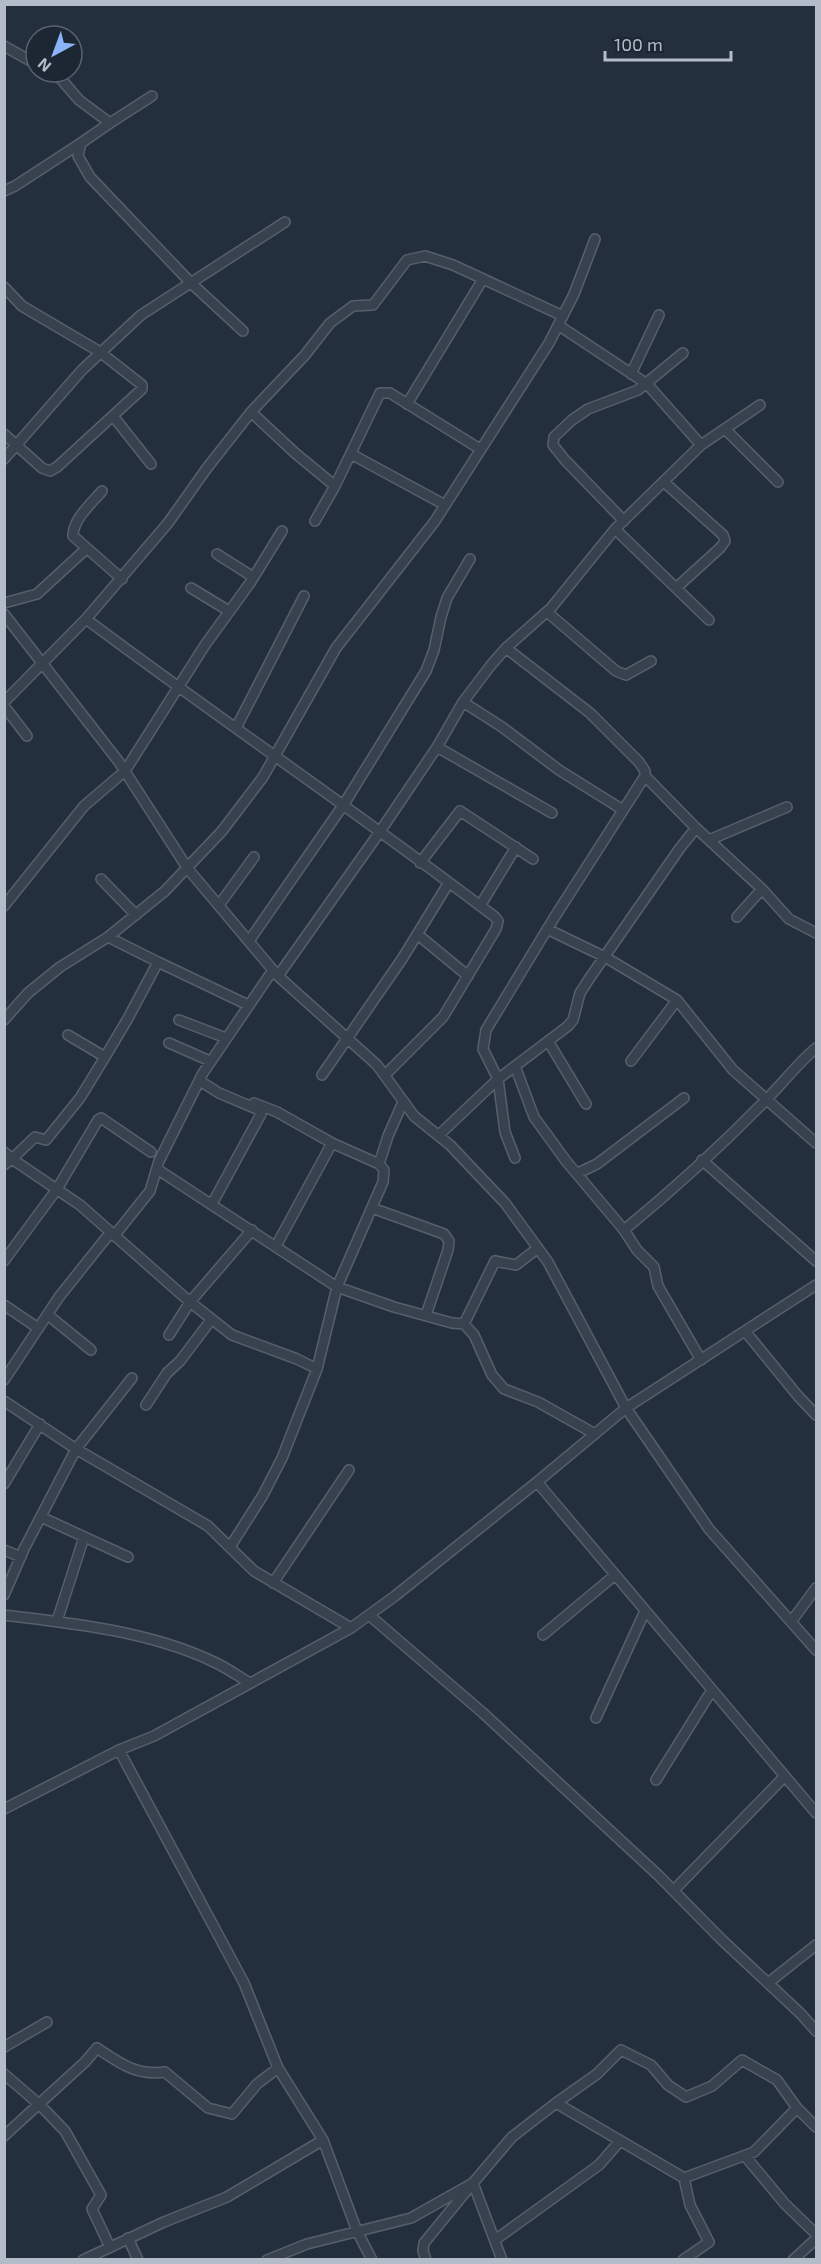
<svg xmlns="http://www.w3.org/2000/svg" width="821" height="2264" font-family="'Exo 2',sans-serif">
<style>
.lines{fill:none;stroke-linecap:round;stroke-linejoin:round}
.minor-casing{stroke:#565f6c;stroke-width:12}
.minor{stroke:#38414e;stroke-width:9}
</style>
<rect width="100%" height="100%" fill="#242f3e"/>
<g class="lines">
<g class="minor-casing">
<path id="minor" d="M4,46L36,64
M49,72L61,79L79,100L110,123L81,143L78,156L90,177L191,283L243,331
M110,123L152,96
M4,191L15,186L81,143
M4,287L22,306L100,352L142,385V389L57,467L50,471L42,468L4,434
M558,325L647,384L701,445
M631,374L659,315
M407,404L483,279
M251,412L295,453L335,486
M113,416L151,464
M725,429L778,482
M351,454L445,505
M4,459L82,370L141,315L285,222
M664,482L723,535L725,541L720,548L676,588
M102,491C91,504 73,519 73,536L122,579
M315,521L335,486L380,393H390L480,449
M624,521L565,460L553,445L554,437L572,420L588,409L638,390L683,353
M615,529L709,620
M217,554L253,577
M191,588L229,611
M4,603L37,594L86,549
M547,612L616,671L626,675L651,661
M4,614L119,762L188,869L278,976L377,1065L414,1116L450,1145L505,1203L548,1262L626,1408L709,1529L816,1650
M86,619L168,523L207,468L251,412L305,355L330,323L353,306L373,305L407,260L425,256L453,265L563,316
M4,702L86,619C221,720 360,814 495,917L498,921L496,929L443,1017L385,1075
M463,702L502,727L559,770L623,810
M4,706L27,736
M236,728L304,596
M437,747L552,813
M645,776L696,828L762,889L789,919L816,933
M709,840L787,807
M420,863L460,811L533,859
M101,879L136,915
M219,905L254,857
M4,906L84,806L125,771L205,645L250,583L282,531
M480,906L516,847
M737,917L762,889
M547,929L605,957L677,1000L733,1070L816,1143
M417,934L468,976
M108,937L158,962
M249,941L344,804L426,671L434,650L441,617L447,598L470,559
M278,976L379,833L437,747L463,702L491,665L506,648L551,608L615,529L701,445L760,405
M4,1020L28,993L60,967L108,937L165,891L222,831L263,777L336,648L435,521L549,343L574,294L595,239
M179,1020L226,1038
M68,1035L105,1057L127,1020L158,962L248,1005
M548,1041L586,1104
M169,1043L210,1061
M631,1061L677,1000
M515,1066L534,1117L566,1161L624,1230L637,1250L654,1267L658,1286L701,1360
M322,1075L402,959L448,884
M200,1081L219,1093L259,1110L261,1114L212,1204
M254,1103L277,1112L332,1143L379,1164
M439,1135L498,1079L483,1049L486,1030L554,918L645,776V771L639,762L590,713L506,648
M4,1152L12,1159L35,1137L46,1140L80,1098L105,1057
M515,1158L505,1132L498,1079L568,1026L573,1020L580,993L589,979L680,848L696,828
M702,1160L816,1261
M4,1165L12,1159L80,1205L190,1302L232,1335L297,1359L317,1369
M157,1169L337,1287L394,1307L452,1323L464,1324L474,1335L492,1375L504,1389L538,1402L595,1434
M578,1173L597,1164L684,1098
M372,1208L444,1234L449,1241L448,1250L426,1315
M624,1230C673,1190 721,1146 766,1100C783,1083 797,1064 816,1048
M114,1236L150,1191L159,1161L203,1073L273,970
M276,1246L332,1143
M4,1261L57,1189L98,1120L101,1118L151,1152
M4,1305L38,1328
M48,1315L91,1350
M464,1324L495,1261L516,1265L538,1248
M745,1331L798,1396L816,1415
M169,1335L190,1302L252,1230
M4,1380L59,1297L110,1233
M4,1401L76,1449L208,1526L254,1571L351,1628
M146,1405L167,1373L180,1361L211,1320
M537,1482L816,1813
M4,1484L40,1424
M41,1517L128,1557
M230,1547L263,1495L282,1458L317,1369L337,1287L383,1182L384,1170L379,1164L388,1136L403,1102
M4,1550L21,1557
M273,1583L349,1470
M4,1595L24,1549L76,1449L132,1378
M4,1615C73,1623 152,1632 214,1662C227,1668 238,1676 250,1683
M369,1615L483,1713L658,1875L722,1940L801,2014L816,2031
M57,1621L84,1537
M791,1622L816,1588
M543,1635L615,1575
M596,1718L645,1611
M119,1750L244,1983L278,2068L323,2140L357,2231L372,2260
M656,1780L712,1690
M4,1809L119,1750L154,1736L351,1628L395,1596L537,1482L626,1408L816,1285
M674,1890L785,1776
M768,1983L816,1945
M4,2047L47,2022
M4,2074L40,2105L65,2131L101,2195L92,2209L110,2247
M556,2103L597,2074L621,2050L651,2065L668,2085L686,2097L712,2086L742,2060L777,2080L797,2108
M4,2136L85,2062L97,2048C120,2063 136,2076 165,2072L208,2108L232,2114L257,2084L278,2068
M745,2156L785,2204L816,2234
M128,2238L138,2260
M495,2240L599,2165L620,2141
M83,2260L164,2222L227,2197L323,2140
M267,2260L307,2244L411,2218L473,2183L512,2137L556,2103L684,2178L754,2152L797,2108L816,2127
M426,2260L423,2251L424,2243L473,2183L502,2260
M683,2260L709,2242L690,2205L684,2178
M793,2260L816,2239"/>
</g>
<use href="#minor" class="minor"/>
</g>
<rect width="821" height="2264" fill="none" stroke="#b4bcc9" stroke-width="12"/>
<g transform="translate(54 54) rotate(221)"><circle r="28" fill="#1d2633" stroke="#59626f" stroke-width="1.5"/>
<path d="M0-4.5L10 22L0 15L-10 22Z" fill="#8ab4f8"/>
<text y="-9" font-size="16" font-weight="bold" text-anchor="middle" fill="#b4bcc9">N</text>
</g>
<path d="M605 51v9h126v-9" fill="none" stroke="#b4bcc9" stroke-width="3"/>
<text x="614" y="51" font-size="18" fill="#b4bcc9" stroke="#1d2633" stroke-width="4.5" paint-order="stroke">100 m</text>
</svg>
